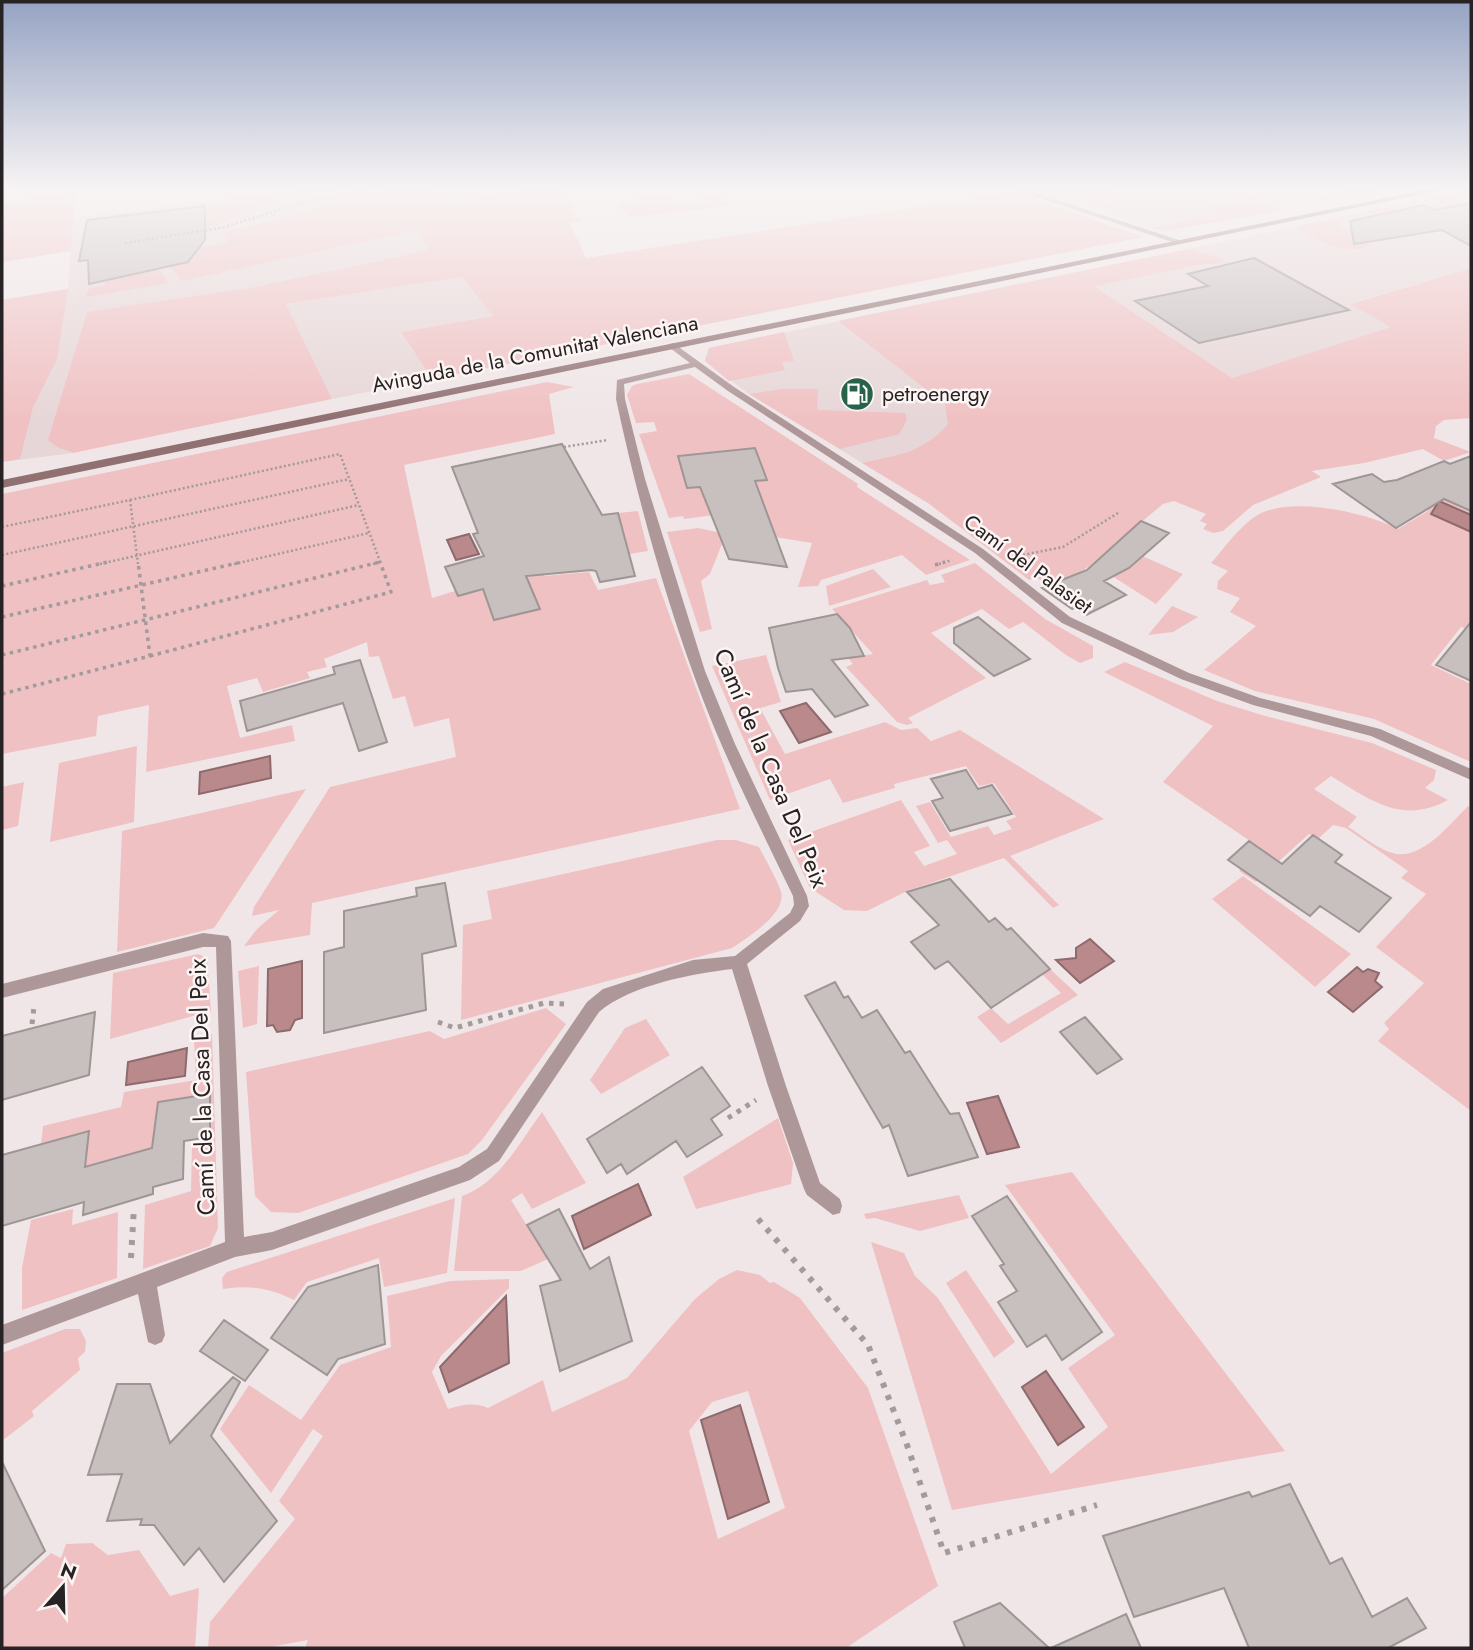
<svg xmlns="http://www.w3.org/2000/svg" width="1473" height="1650" font-family="Jost,sans-serif">
<style>
.built{fill:#e7d6d7}
.green{fill:#f0c1c3;fill-rule:evenodd}
.water{fill:#ba898c;stroke:#8e6a6d;stroke-width:2}
.building{fill:#c8bfbf;stroke:#9e9595;stroke-width:2}
.lines{fill:none;stroke-linecap:round;stroke-linejoin:round}
.path-far3{stroke:#a29a9b;stroke-width:2.5;stroke-dasharray:2 2.5;stroke-linecap:butt}
.path-far2{stroke:#a29a9b;stroke-width:3.5;stroke-dasharray:3.5 4.5;stroke-linecap:butt}
.path-far1{stroke:#a29a9b;stroke-width:5;stroke-dasharray:4.5 6;stroke-linecap:butt}
.path{stroke:#a29a9b;stroke-width:6;stroke-dasharray:5 8;stroke-linecap:butt}
.service{fill:#ae9799;fill-rule:evenodd}
.secondary{fill:#917072;fill-rule:evenodd}
.labels{text-anchor:middle;stroke-width:5;stroke-linejoin:round;paint-order:stroke}
.far-street-label{font-size:21px;fill:#272324;stroke:#fdf4f4}
.far-poi-label{font-size:21px;fill:#272324;stroke:#fdf4f4;text-anchor:start}
.street-label{font-size:24px;fill:#272324;stroke:#fdf4f4}
</style>
<rect width="100%" height="100%" fill="#f0e6e7"/>
<path class="built" d="M316,188H545L407,208L429,250L255,287L88,312L57,447L73,453L2,462V300L68,289L73,218Z
M1141,188H1360L1151,228L1105,212Z
M1415,202L1471,227V268L1351,303L1392,327L1232,378L1093,285L1199,265L1225,263L1218,257L1189,249Z
M462,277L493,316L401,332L432,379L332,399L286,304Z
M912,306L1125,447L928,503L749,394L705,361L709,348Z"/>
<path class="green" d="M316,188H359C325,194 290,197 257,208C236,215 218,227 196,232L205,213V203Z
M413,188H433L445,202L545,188H587L563,192L576,207L570,209L581,221L570,223L586,258L1015,192L1143,237L432,379L401,332L493,316L462,277L286,304L332,399L73,453L57,447L48,440L87,312L255,287L429,250L417,230L182,281L170,267L182,264L177,251L227,243L225,236H222L227,231L298,215L348,196Z
M1021,188H1124L1112,196L1124,200L1108,210L1084,202L1077,207Z
M1360,188H1399L1322,204L1305,200Z
M1471,191V204L1462,206L1471,210V213L1461,215V222L1415,202Z
M75,192L71,251L2,262V203Z
M666,194L678,203L719,196L731,206L629,217L615,203Z
M1252,196L1284,210L1166,231L1151,228L1218,214L1205,206Z
M1389,207L1443,231L1396,237L1381,230L1397,225L1368,213L1339,219L1337,225L1373,241C1371,242 1369,245 1367,246C1346,258 1312,236 1294,227Z
M1189,249L1218,257L1227,263L1199,265L1094,286L1232,378L1391,327L1350,304L1471,268V418L1444,420L1436,426L1434,438L1471,452L1444,461L1423,449L1364,463L1312,471L1321,477L1253,505L1223,531L1213,533L1203,529L1207,524L1200,521L1206,514L1174,501L1163,504L1115,544L1183,574L1156,604L1093,564L1070,578L1048,585L1036,577L1029,580L928,503L862,463C898,455 923,453 948,424L945,404L838,321Z
M159,269L168,283L86,297L89,288L105,286V281Z
M68,289L57,359L33,407L20,459L2,462V300Z
M784,332L794,361L782,362L785,370L729,381L705,361L709,348Z
M689,374L858,484L857,487L970,560L926,575L902,555L821,580L818,586L798,587L812,543L736,531L765,508L684,519L683,516L669,518L639,434L657,431L654,422L636,423L627,395L632,386L637,384Z
M547,382L574,387L549,394L555,434L404,465L432,598L455,591L458,596L522,578L537,538L544,576L589,572L598,590L656,578L740,809L312,903L310,935L244,946L257,929L279,910L252,916L254,907L330,787L456,757L449,718L414,727L405,696L393,699L379,656L369,657L367,642L324,659L327,667L307,672L310,678L263,692L257,678L227,686L240,738L292,725L295,741L146,772L149,705L98,716L96,736L2,754V494Z
M783,389H818L817,410L905,413L907,420L899,434L840,449L749,394Z
M1422,489L1471,511V631L1461,627L1431,665L1471,684V729L1469,733L1471,734V762L1374,719L1255,691L1204,670L1256,626L1230,612L1240,598L1217,589L1218,581L1228,571L1211,563C1224,548 1239,527 1256,516C1289,495 1365,512 1398,529L1428,511Z
M638,511L648,551L630,554L618,513Z
M698,528L726,534L710,574L701,581L712,629L700,632L667,532Z
M975,563L1045,619L1093,646V658L1080,663L1066,655L1023,622L1009,629L982,609L931,633L986,678L908,718L913,723L907,725L897,722L846,667L853,664L848,658L873,654L832,609L927,580L930,585L945,582L941,575Z
M873,569L891,587L829,606L826,586Z
M1172,606L1198,617L1173,632L1148,635Z
M766,655L781,702L760,708L785,754L885,722L901,730L917,728L931,741L960,730L1104,819L1010,856L1059,905L1053,908L1004,858L907,891L867,911L844,910L810,888L788,840L901,800L930,846L914,852L924,866L957,854L947,840L938,843L916,806L930,802L951,837L988,826L994,835L1012,829L1006,821L1016,817L994,783L979,786L966,766L894,784L895,788L843,803L830,779L770,800L712,666Z
M1125,662L1217,701L1265,716L1372,743L1436,770L1434,780L1425,788L1448,800C1402,825 1370,800 1331,776L1314,789L1357,817L1348,827C1363,836 1380,851 1396,854C1424,858 1451,823 1468,806L1471,808V1111L1378,1041L1389,1029L1384,1023L1424,983L1376,947L1426,894L1401,878L1408,871L1346,828L1333,825L1318,839L1309,834L1256,882L1239,871L1262,849L1163,782L1213,726L1104,672Z
M137,746L134,822L50,842L59,763Z
M24,782L18,826L2,830V787Z
M306,789L214,928L117,952L122,831Z
M717,840H736L759,847C766,861 776,877 781,892C787,913 747,938 732,948L461,1020L463,925L492,919L487,891Z
M1243,876L1351,954L1315,987L1212,899Z
M198,954L207,958L211,1011L110,1039L113,973Z
M259,966L257,1024L243,1028L238,971Z
M1050,969L1078,995L1001,1043L977,1017L991,1008L1008,1024L1061,993L1042,974Z
M546,1008L566,1024L482,1140L468,1154L298,1213L271,1212L255,1196L246,1072L430,1031L444,1039Z
M646,1019L670,1055L601,1094L590,1080L625,1028Z
M212,1034L218,1228L210,1246L143,1269L145,1205L191,1191L192,1145L211,1141L210,1094L158,1102L191,1137L85,1167L89,1132L41,1144L43,1126L121,1107L124,1092L196,1080L194,1038Z
M542,1112L586,1183L532,1209L522,1193L511,1200L548,1259L521,1271H454L462,1196C498,1184 520,1142 542,1112Z
M778,1118L793,1163L791,1184L696,1209L683,1177Z
M1072,1172L1285,1451L952,1510L871,1242L904,1253L915,1276L938,1298L1051,1474L1108,1427L1068,1368L1115,1335L1005,1185Z
M959,1195L969,1218L920,1231L875,1218L866,1219L864,1214Z
M455,1198L447,1273L384,1287L379,1258L307,1282L294,1300C269,1288 250,1285 223,1289L222,1278L227,1272Z
M73,1209L72,1225L118,1212L117,1278L22,1310V1268L31,1220Z
M737,1270L760,1275L770,1283L774,1282L800,1298L868,1388L938,1586L846,1648H305L308,1640L265,1648H208L210,1622L295,1519L279,1501L323,1436L313,1429L271,1493L220,1429L249,1385L301,1420L340,1365L391,1347L387,1296L450,1281L509,1279V1288L441,1356L432,1372L448,1409C462,1405 474,1402 488,1408L543,1380L552,1412L627,1378L695,1299L719,1279ZM748,1391L785,1508L718,1539L689,1431L712,1402Z
M966,1270L1015,1342L994,1358L946,1283Z
M65,1329H80L86,1341L85,1352L78,1358L80,1370L32,1411L34,1416L2,1441V1353Z
M92,1543L108,1555L139,1550L170,1596L199,1588L195,1648H2V1598L51,1553L61,1558L66,1544Z"/>
<path class="water" d="M1439,501L1471,515V532L1431,514Z
M469,534L479,554L456,560L447,540Z
M806,703L831,732L799,743L780,711Z
M270,756L271,778L199,794L200,772Z
M1090,939L1114,961L1080,983L1056,960L1076,958V948Z
M302,961V1018L295,1020L290,1030L277,1032L273,1025L267,1026L268,969Z
M1357,967L1363,972L1368,969L1379,973L1375,981L1382,987L1353,1012L1328,992Z
M187,1048L185,1076L126,1085L128,1062Z
M998,1096L1019,1147L987,1154L967,1103Z
M638,1184L651,1215L584,1249L572,1216Z
M506,1296L509,1363L449,1392L440,1367Z
M1046,1371L1084,1427L1058,1445L1022,1387Z
M740,1405L769,1502L728,1519L701,1420Z"/>
<path class="building" d="M1471,203V246L1442,230L1354,244L1350,221L1424,205L1435,210Z
M205,206V240L188,262L89,284L88,260L79,261L87,220Z
M1254,258L1349,310L1199,343L1135,301L1208,286L1188,274Z
M562,444L602,515L618,513L635,576L600,582L596,571L591,570L526,576L540,609L494,620L483,589L458,596L445,567L484,556L473,534L478,533L452,467Z
M755,448L767,480L755,481L787,567L729,559L700,487L687,488L678,456Z
M1471,456V511L1444,499L1396,528L1333,484L1372,474L1384,482L1397,480L1444,461L1450,464Z
M1141,521L1169,533L1129,568L1104,581L1126,595L1086,615L1075,608L1072,609L1042,588L1087,570Z
M837,614L850,628L864,656L832,660L868,705L835,717L812,689L786,692L778,668L769,628Z
M978,617L1030,659L994,676L954,643V628Z
M1471,622V681L1436,665Z
M360,660L387,742L359,751L343,703L247,731L240,701L335,674L333,667Z
M966,770L978,789L992,785L1012,814L950,831L932,801L943,798L931,779Z
M1313,835L1342,855L1335,862L1391,898L1359,932L1320,906L1310,916L1228,860L1249,841L1282,864Z
M950,879L989,922L995,918L1007,930L1011,928L1050,969L991,1008L948,961L935,969L911,942L939,925L907,892Z
M445,883L456,946L422,954L426,1010L324,1033V952L344,947V911L417,896L416,888Z
M835,982L844,998L848,996L862,1018L877,1010L905,1053L910,1051L950,1114L959,1113L978,1157L908,1176L889,1125L883,1128L805,996Z
M95,1012L89,1075L2,1100V1036Z
M1085,1017L1122,1059L1097,1074L1060,1032Z
M702,1067L730,1106L711,1119L722,1135L687,1157L676,1141L627,1174L621,1164L607,1173L587,1139Z
M210,1094V1137L184,1141L183,1179L153,1187V1194L83,1215L84,1202L2,1226V1155L89,1131L85,1167L152,1148L158,1102Z
M1007,1196L1102,1332L1062,1360L1046,1335L1027,1347L998,1302L1017,1291L1000,1266L1004,1264L972,1216Z
M559,1209L590,1269L609,1257L632,1341L560,1371L540,1286L561,1280L527,1225Z
M378,1265L385,1344L338,1359L327,1375L271,1338L308,1287Z
M224,1320L268,1350L245,1381L200,1351Z
M233,1377L240,1382L211,1436L277,1521L224,1582L199,1548L184,1565L154,1525H140L142,1519L107,1521L122,1474L88,1475L117,1384H150L170,1443Z
M2,1462L45,1551L2,1590Z
M1290,1484L1330,1564L1342,1558L1372,1617L1407,1598L1426,1628L1388,1648H1249L1224,1588L1134,1617L1103,1536L1249,1492L1252,1497Z
M1000,1603L1049,1648H965L954,1622Z
M1126,1614L1141,1648H1051Z"/>
<g class="lines">
<path class="path-far3" d="M1119,196L1130,188
M125,243L221,228L305,202L377,188
M564,447L608,440
M130,500L340,454L381,564
M2,527L130,500L138,564
M2,555L349,479
M1023,555L1063,547L1118,513
M100,564L359,505
M234,564L369,533
M373,564L380,562
M939,564L952,560"/>
<path class="path-far2" d="M935,565L945,562
M2,586L108,562
M2,617L242,562
M2,655L380,562
M150,656L391,592L380,562
M2,694L150,656L138,562"/>
<path class="path-far1" d="M438,1022L455,1028L544,1003L565,1004
M32,1024L34,1007
M728,1118L756,1100"/>
<path class="path" d="M758,1219L868,1345L907,1445L944,1553L1097,1505
M131,1258L134,1207"/>
<path class="service" d="M1010,188H1020L1185,242L1178,244Z
M673,343L734,387L983,549L1070,617L1189,673L1260,698L1380,729L1471,769V780L1371,736L1253,705L1181,679L1062,623L975,553L728,391L695,367L624,384L625,399L645,479L705,671L735,744L807,896L809,906L800,921L747,964L786,1086L820,1183L840,1199L842,1206L840,1213L833,1215L807,1195L804,1189L768,1086L732,969C691,974 631,985 599,1012L499,1161L470,1180L272,1250L235,1257L157,1287L165,1335L162,1342L155,1345L148,1342L138,1294L2,1345V1325L225,1242L216,947H203L2,998V984L203,933L228,936L231,941L244,1237L272,1232L459,1167L487,1149L587,1002L603,989L693,960L735,956L790,913L794,905L793,896C761,829 726,761 700,692C665,598 637,497 616,399L617,380L690,363L670,348V344Z"/>
<path class="secondary" d="M1435,188H1451L2,488V480Z"/>
</g>
<linearGradient id="sky" x2="0" y2="1"><stop stop-color="#95a3c3"/><stop offset="0.45" stop-color="#f8f4f4"/><stop offset="1" stop-color="#f8f4f4" stop-opacity="0"/></linearGradient>
<rect width="1473" height="419" fill="url(#sky)"/>
<defs>
<g id="fuel-disc" transform="scale(1.75)"><circle r="9.5" fill="#28624b" stroke="#fdf4f4"/><path d="M-5.5-6h7V0h2V4h1.3V-2.5L3-4.5l.8-.8L6-3V5H2.5V1h-1V6h-7ZM-4.2-4.7v3.2H.2V-4.7Z" fill="#fff"/></g>
</defs>
<g fill-rule="evenodd">
<use href="#fuel-disc" x="857" y="394"/>
</g>
<g class="labels">
<g class="far-street-label">
<text transform="translate(535 354) rotate(-11)" y="7">Avinguda de la Comunitat Valenciana</text>
<text transform="translate(1028 564) rotate(36)" y="7">Camí del Palasiet</text>
</g>
<g class="far-poi-label">
<text x="882" y="401">petroenergy</text>
</g>
<g class="street-label">
<text transform="translate(771 768) rotate(67)" y="8">Camí de la Casa Del Peix</text>
<text transform="translate(202 1087) rotate(-92)" y="8">Camí de la Casa Del Peix</text>
</g>
</g>
<rect width="1473" height="1650" fill="none" stroke="#272324" stroke-width="7"/>
<g transform="translate(63 1587) rotate(20)" stroke="#fdf4f4" stroke-width="5" paint-order="stroke">
<path d="M0-5L12 26L0 18L-12 26Z" fill="#272324"/>
<text y="-10" font-size="19" font-weight="bold" text-anchor="middle" fill="#272324">N</text>
</g>
</svg>
